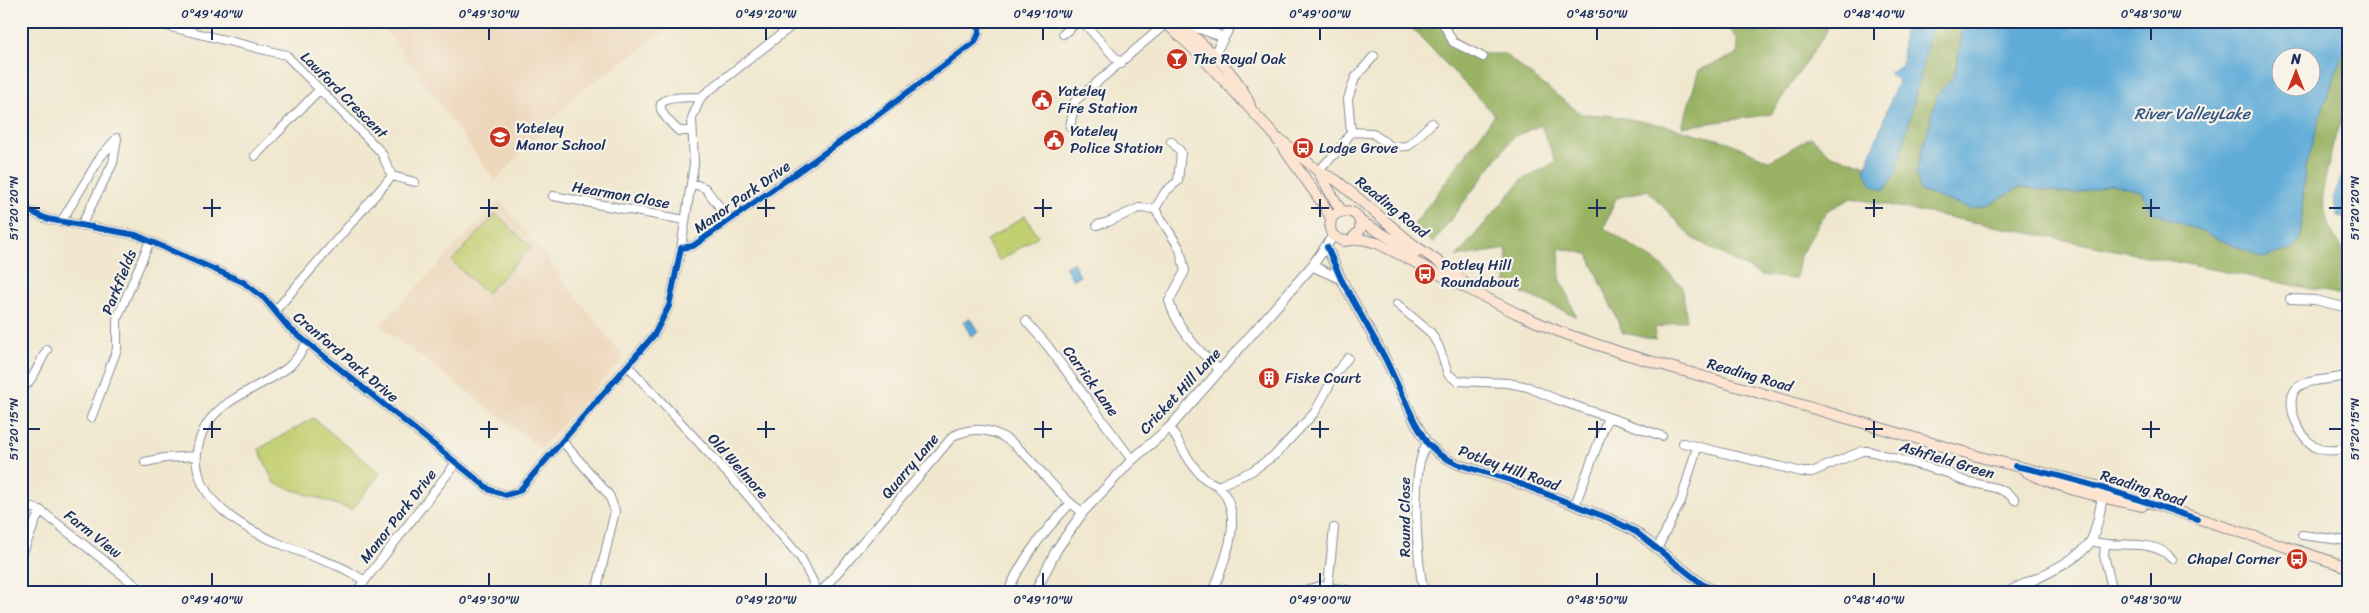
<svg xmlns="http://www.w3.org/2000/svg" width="2369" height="613" font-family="Sriracha,sans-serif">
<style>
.built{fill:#edd7bb}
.green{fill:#c2cf71;stroke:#6e7f68}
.forest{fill:#99b263;stroke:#5a7060}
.water{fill:#60acd8;stroke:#3e6e9b;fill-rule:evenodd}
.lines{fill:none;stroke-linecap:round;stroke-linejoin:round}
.minor-casing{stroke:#868b96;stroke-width:10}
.tertiary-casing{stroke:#868b96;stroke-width:11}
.secondary-casing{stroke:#868b96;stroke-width:12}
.minor{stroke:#fff;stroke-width:8}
.tertiary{stroke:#fff;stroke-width:9}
.secondary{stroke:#fde4d1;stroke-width:10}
.cycleway-casing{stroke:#f7f3e8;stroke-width:9}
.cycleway{stroke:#0057b8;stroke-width:6}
.ticks{fill:none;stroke:#1b2f5e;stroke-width:2}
.labels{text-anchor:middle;stroke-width:4.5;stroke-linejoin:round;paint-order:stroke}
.poi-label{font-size:15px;fill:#1b2f5e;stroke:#f7f3e8;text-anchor:start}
.street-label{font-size:15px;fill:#1b2f5e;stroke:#f7f3e8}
.water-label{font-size:16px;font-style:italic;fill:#305483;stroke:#f7f3e8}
.neatline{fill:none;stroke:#1b2f5e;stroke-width:2}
.ticks-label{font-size:12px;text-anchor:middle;fill:#1b2f5e}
</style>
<rect width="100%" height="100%" fill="#f7f3e8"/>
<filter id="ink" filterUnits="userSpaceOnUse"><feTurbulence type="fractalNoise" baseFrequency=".02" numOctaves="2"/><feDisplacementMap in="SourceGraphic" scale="10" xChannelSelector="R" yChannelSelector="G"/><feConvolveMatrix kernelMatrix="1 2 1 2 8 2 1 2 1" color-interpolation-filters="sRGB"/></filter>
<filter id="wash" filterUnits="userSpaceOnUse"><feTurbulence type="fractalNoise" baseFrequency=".0096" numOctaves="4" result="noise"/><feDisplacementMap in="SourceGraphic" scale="20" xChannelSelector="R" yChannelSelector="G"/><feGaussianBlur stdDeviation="1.12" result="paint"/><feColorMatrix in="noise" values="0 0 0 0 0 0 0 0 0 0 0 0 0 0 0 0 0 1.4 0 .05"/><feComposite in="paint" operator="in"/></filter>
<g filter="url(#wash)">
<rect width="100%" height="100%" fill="#f0e7ce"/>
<path class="built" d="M377,21H680L578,93L495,181L395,41Z
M500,200L624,358L541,448L380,326Z"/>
<path class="green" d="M496,214L531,247L486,294L452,261Z
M1025,216L1038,236L1000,261L986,241Z
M313,418L380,473L352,510L274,483L259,449Z"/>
<path class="forest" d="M1405,21H1440L1470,54H1504L1581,114L1607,115L1662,125L1728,142L1770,161L1811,137L1831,155L1875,168L1914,21H1963L1961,41L1954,76L1938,94L1988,205L2020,187L2074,194L2111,184L2141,191L2300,239L2305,167L2320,117L2343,53L2348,47V104L2333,144L2323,188L2324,208L2328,225L2348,261V296L1852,198L1826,211L1800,256L1796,279L1760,275L1691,237L1648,190L1616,198L1604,228L1657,262L1682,286L1687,320L1655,328V339L1623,333L1588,254L1559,248L1560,278L1576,316L1506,286L1507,249L1456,257L1522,180L1556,162L1541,125L1513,137L1433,243L1413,226L1495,115Z
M1724,21H1826L1827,31L1771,114L1682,127L1699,70L1738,54L1737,39Z"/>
<path class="water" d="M1904,21H1933L1897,171L1885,190L1872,186L1865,170L1898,81L1889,73L1902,66Z
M1963,21H2348V47L2343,53L2320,117L2305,167L2300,239L2291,249L2264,258L2151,211L2141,191L2111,184L2074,194L2020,187L1988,205L1972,209L1920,191L1916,172L1938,94L1954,76L1961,41ZM2282,58H2312V88H2282Z
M2348,173V218L2338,216L2333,199L2342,176Z
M1073,262L1080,276L1073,280L1065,267Z
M970,318L978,332L971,336L963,322Z"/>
</g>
<g filter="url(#ink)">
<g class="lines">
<g class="minor-casing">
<path id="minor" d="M146,21L286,55L381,152L392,176L275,311
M1082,21L1121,64
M1442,21L1453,42L1483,57
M1063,34L1079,21
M1070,127L1075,101L1169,21
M691,131H679C641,97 669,97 701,97
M1351,132L1372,133L1392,147L1408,146L1432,123
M255,156L320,89
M1318,171L1340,149L1351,132L1348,99L1355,78L1374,56
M392,176L415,182
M692,183L705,188L729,219
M553,196L685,220
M21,207L47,219L136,235L243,282L265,299L289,328L490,490L506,495L519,491L654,335L669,306L681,248L693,246L871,120L975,42L979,33V21
M1155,209L1165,192L1178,181L1181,152L1171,141
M61,222L101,156L117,138L113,163L81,226
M1097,225L1108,222L1139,208L1155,209L1180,249L1185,271L1169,301C1177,327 1199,352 1220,370
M681,248L694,164L692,118L701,97L798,21
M2290,299L2315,300L2348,308
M1397,304L1431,333L1439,347L1448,374L1457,381L1508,383L1528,387L1558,400L1608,417L1575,505
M1026,321L1047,345L1132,460
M307,343C301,352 295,363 286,369C263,385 235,394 215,414C202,427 195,447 197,465C205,525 291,547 338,566C348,570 356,576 365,581
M628,366L742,489L801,558L818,592
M2348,375C2333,381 2306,378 2296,389C2283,403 2301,441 2317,448C2326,452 2338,450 2348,449
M21,386H25C36,376 39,362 47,350
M1608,417L1662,436
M91,418L117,349V319L150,241
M1170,427C1180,444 1190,465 1204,478C1208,482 1214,483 1218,486C1247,514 1224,562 1213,592
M563,442L609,495L615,511L596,592
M1683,443L1802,472H1812L1862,451H1869L1951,474C1968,488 1999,481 2015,500
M145,462L165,458L196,456
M1218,486L1252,471L1276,454L1315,412L1336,373L1348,358
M21,504L40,510L144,592
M2302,535L2348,541
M2091,541C2119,550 2152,536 2172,559
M2105,546L2104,555L2113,592
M1657,549L1681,501L1697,447
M21,557L40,510
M1328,586L1334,528
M356,592L456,463
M821,592L953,436C1012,407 1041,487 1083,512
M1008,592C1022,558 1045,530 1070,504
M1298,592L1320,586L1362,592
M1424,592C1417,561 1410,468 1427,443"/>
</g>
<g class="tertiary-casing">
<path id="tertiary" d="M1178,21L1218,35
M1211,60L1233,21
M1327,247L1341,279L1385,358L1415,422L1427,443L1440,455L1457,464L1513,481L1608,518L1636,532L1702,584L1717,592
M1312,266L1341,279
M1035,592L1057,549L1083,512L1132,460L1170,427L1312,266L1333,236
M2008,592C2031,580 2080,562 2092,539C2099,524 2100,506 2104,490"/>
</g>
<g class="secondary-casing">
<path id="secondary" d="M1164,21L1199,54L1272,132L1323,204L1331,218L1330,229L1333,236L1343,241L1361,239L1377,243L1516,313L1560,332L1622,353L1984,458L2105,488L2348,567
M1175,21C1201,42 1238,73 1250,105
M1281,140L1318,171L1336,180L1414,245L1446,267L1468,286
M1318,171L1341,211
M1331,218C1343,206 1363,210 1360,230L1352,239
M1360,221L1416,253
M2027,472C2063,490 2103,497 2142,506"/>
</g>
<use href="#minor" class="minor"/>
<use href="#tertiary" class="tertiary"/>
<use href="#secondary" class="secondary"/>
<g class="cycleway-casing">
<path id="cycleway" d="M21,207L47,219L136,235L243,282L265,299L289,328L490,490L506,495L519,491L654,335L669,306L681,248L693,246L871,120L975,42L979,33V21
M1327,247L1341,279L1385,358L1415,422L1427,443L1440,455L1457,464L1513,481L1608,518L1636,532L1702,584L1717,592
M2015,466C2077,478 2137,499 2197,519"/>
</g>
<use href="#cycleway" class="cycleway"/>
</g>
</g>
<path class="ticks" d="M212,28V40M489,28V40M766,28V40M1043,28V40M1320,28V40M1597,28V40M1874,28V40M2151,28V40M212,199V217M489,199V217M766,199V217M1043,199V217M1320,199V217M1597,199V217M1874,199V217M2151,199V217M28,208H40M203,208H221M480,208H498M757,208H775M1034,208H1052M1311,208H1329M1588,208H1606M1865,208H1883M2142,208H2160M2329,208H2342M212,421V438M489,421V438M766,421V438M1043,421V438M1320,421V438M1597,421V438M1874,421V438M2151,421V438M28,429H40M203,429H221M480,429H498M757,429H775M1034,429H1052M1311,429H1329M1588,429H1606M1865,429H1883M2142,429H2160M2329,429H2342M212,573V586M489,573V586M766,573V586M1043,573V586M1320,573V586M1597,573V586M1874,573V586M2151,573V586"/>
<defs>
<g id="bar-disc" transform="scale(1.125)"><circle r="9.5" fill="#c8321e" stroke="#f7f3e8"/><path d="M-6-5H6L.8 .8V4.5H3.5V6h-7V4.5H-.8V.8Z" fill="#fff"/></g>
<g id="civic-disc" transform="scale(1.125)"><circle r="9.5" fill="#c8321e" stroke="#f7f3e8"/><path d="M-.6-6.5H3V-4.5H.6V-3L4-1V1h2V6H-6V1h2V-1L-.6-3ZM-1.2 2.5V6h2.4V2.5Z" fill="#fff"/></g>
<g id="school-disc" transform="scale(1.125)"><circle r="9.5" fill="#c8321e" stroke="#f7f3e8"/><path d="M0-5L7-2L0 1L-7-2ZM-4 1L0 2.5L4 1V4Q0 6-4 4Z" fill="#fff"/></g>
<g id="bus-disc" transform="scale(1.125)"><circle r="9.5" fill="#c8321e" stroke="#f7f3e8"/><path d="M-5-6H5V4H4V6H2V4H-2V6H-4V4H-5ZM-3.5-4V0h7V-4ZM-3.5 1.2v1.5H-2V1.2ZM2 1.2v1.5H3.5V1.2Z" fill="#fff"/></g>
<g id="building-disc" transform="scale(1.125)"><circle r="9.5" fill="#c8321e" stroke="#f7f3e8"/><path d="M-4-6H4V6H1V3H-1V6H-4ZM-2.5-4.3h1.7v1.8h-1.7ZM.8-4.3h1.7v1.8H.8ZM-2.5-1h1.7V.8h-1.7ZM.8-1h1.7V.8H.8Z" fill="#fff"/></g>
</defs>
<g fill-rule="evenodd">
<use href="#bar-disc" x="1177" y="59"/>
<use href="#civic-disc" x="1042" y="100"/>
<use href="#school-disc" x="500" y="137"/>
<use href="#civic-disc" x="1054" y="140"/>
<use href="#bus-disc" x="1303" y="148"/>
<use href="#bus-disc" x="1425" y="274"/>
<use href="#building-disc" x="1269" y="378"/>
<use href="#bus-disc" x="2297" y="559"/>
</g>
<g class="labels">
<g class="poi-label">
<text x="1193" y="64">The Royal Oak</text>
<text x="1058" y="96">Yateley<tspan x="1058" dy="17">Fire Station</tspan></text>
<text x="516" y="133">Yateley<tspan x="516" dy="17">Manor School</tspan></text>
<text x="1070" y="136">Yateley<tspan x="1070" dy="17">Police Station</tspan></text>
<text x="1319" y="153">Lodge Grove</text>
<text x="1441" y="270">Potley Hill<tspan x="1441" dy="17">Roundabout</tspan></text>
<text x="1285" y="383">Fiske Court</text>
<text x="2281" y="564" text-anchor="end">Chapel Corner</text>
</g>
<g class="street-label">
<text transform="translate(344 95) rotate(45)" y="5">Lawford Crescent</text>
<text transform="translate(621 195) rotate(10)" y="5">Hearmon Close</text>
<text transform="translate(742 197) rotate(-35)" y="5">Manor Park Drive</text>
<text transform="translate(1392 207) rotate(39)" y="5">Reading Road</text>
<text transform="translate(119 282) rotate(-68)" y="5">Parkfields</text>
<text transform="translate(346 357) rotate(40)" y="5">Cranford Park Drive</text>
<text transform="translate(1750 375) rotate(16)" y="5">Reading Road</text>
<text transform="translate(1091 381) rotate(54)" y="5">Carrick Lane</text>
<text transform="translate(1180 391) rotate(-47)" y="5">Cricket Hill Lane</text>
<text transform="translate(1947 460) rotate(17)" y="5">Ashfield Green</text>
<text transform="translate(738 466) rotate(48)" y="5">Old Welmore</text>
<text transform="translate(910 466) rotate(-50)" y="5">Quarry Lane</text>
<text transform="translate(1509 468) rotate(20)" y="5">Potley Hill Road</text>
<text transform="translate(2143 488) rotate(18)" y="5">Reading Road</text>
<text transform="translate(398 516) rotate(-52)" y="5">Manor Park Drive</text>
<text transform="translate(1405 517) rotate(-90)" y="5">Round Close</text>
<text transform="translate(93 534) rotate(38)" y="5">Farm View</text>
</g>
<g class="water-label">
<text x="2192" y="119">River ValleyLake</text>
</g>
</g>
<rect width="2369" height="613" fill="none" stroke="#f7f3e8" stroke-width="55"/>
<g transform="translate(2296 72)"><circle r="24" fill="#f7f3e8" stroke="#9fa5b1"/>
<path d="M0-4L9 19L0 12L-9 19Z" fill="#c8321e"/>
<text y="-8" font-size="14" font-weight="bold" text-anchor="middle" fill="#1b2f5e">N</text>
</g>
<rect x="28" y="28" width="2314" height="558" class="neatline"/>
<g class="ticks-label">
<text x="212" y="18">0°49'40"W</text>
<text x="489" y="18">0°49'30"W</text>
<text x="766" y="18">0°49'20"W</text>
<text x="1043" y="18">0°49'10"W</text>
<text x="1320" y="18">0°49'00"W</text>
<text x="1597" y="18">0°48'50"W</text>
<text x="1874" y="18">0°48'40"W</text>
<text x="2151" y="18">0°48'30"W</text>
<text transform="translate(14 208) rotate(-90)" y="4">51°20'20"N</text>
<text transform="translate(2355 208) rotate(-90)" y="4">51°20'20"N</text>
<text transform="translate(14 429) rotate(-90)" y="4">51°20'15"N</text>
<text transform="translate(2355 429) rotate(-90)" y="4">51°20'15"N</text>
<text x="212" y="604">0°49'40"W</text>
<text x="489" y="604">0°49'30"W</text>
<text x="766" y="604">0°49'20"W</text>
<text x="1043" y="604">0°49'10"W</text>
<text x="1320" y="604">0°49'00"W</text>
<text x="1597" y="604">0°48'50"W</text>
<text x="1874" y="604">0°48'40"W</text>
<text x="2151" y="604">0°48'30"W</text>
</g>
</svg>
